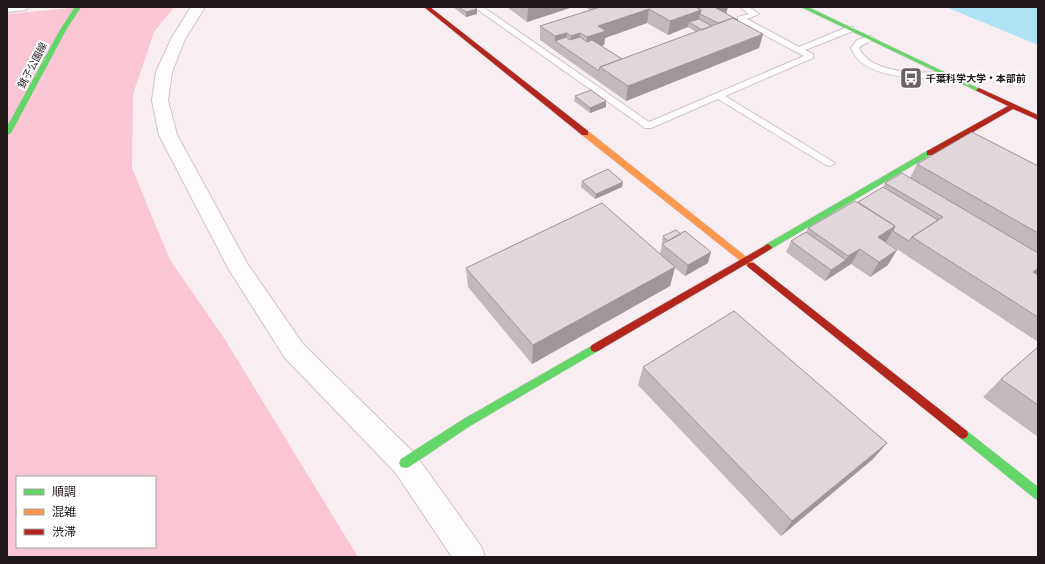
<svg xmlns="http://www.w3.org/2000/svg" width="1045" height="564" font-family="'Source Sans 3','Noto Sans JP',sans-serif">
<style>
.forest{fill:#fac6d4;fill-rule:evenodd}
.water{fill:#aee2f4}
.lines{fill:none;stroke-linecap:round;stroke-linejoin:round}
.lane-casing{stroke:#cfc5c8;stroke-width:2}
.street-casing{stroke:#cfc5c8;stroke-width:2}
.fast-casing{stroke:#cfc5c8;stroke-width:1}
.slow-casing{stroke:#cfc5c8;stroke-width:1}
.jam-casing{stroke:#cfc5c8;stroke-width:1}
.lane{fill:#fefcfd;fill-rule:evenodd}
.street{fill:#fefcfd;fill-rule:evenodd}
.fast{fill:#63d668;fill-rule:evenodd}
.slow{fill:#ff974d;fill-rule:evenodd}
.jam{fill:#b3261e;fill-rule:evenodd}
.wall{fill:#c2b9bb;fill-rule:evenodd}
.shaded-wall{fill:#9e9699}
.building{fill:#e1d7da;stroke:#9e9699}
.labels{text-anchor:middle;stroke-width:4;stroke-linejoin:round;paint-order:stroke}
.far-street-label{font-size:10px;fill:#20171a;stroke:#fff}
.far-poi-label{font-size:10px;font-weight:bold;fill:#20171a;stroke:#fff;text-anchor:start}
</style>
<rect width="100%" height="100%" fill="#f8eef1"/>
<path class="forest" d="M81,7H174L154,32L133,94L132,168L170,260L224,338L358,557H7V14ZM17,477H155V547H17Z"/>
<path class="water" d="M946,7H1038V45Z"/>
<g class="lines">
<g class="lane-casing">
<path id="lane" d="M474,7H483L649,122L804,56L738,21V17L749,14L740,7H749L759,14L747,19L799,47L847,27H853V31L805,50L813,54V58L725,96L835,163L830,166L826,165L718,99L651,128H645Z
M870,36L874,38C870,43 863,43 859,48C871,76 924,72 949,73L953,76L949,79C919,77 864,81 851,48L857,40Z"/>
</g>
<g class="street-casing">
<path id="street" d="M7,7H28L26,10L7,12Z
M191,7H205L185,39L172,72L168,100L177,135L247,263L303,344L415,454L481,546L485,557H452L395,472L285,358L228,268L159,135L152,100L156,72L171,39Z"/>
</g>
<g class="fast-casing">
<path id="fast" d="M75,7H81L66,30L11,133L7,135V127L60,30Z
M801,7H808L982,90L977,91Z
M927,151H933L934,153L771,249H765L764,247L765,245Z
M595,344L598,345L600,348L598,351L470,426L409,467L405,468L401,467L399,463L401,459L462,420Z
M963,429L967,431L1038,487V500L1034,498L959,437L958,434L959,431Z"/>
</g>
<g class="slow-casing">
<path id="slow" d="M582,131H588L754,263L755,265L754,267H748L582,135Z"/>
</g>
<g class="jam-casing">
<path id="jam" d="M424,7H430L588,131V135H582Z
M979,88L1038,115V120L1013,109L933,155H927V151L1008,106L977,91L976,90Z
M768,244L772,247L771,249L748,263H754L967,431L968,434L967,437L963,439L959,437L748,267L747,265L748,263L598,351L595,352L592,351L590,348L592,345Z"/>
</g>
<use href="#lane" class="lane"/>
<use href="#street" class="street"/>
<use href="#fast" class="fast"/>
<use href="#slow" class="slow"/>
<use href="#jam" class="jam"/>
</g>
<path class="wall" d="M453,7H474L477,9V14L466,17Z
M507,7H573L527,22Z
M585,7H728L726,14L763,34L759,48L626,101L540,40V26L590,10ZM647,23L668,35L688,27L696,32L622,59L602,46L604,45L605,38Z
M575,96L606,107L590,113L574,101Z
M917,164L1038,166V272L1036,274L1038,275V342L886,242H885L888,265L870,277L851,264L825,281L786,252L791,241L806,232L808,228L858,202L883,187L885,183L910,178Z
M582,181L622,187L595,199L581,187Z
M663,236L708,263L685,276L675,268L670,286L532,364L468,287L466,268L660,254L662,244L663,243L662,242Z
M1038,347V437L983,397L1001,379Z
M643,367L873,459L781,536L638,385Z"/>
<path class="shaded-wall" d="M530,7H573L527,22L528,8Z
M720,7H728L726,14L716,8Z
M477,9V14L466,17V12Z
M649,9L647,23L605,38L604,45L586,52L587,37L598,26Z
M701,10L698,24L689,22L688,27L668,35L670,21Z
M567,33L566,47L555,41V36Z
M580,33L579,47L570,50L571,36Z
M763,34L759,48L626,101L628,86Z
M606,101V107L590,113V108Z
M623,182L622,187L595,199L596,194Z
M895,226L886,242L869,253L878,237Z
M860,249L851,264L840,271L848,256Z
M897,250L888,265L870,277L879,262Z
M711,252L708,263L685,276L688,265Z
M846,260L840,271L825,281L831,270Z
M675,267L670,286L532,364L533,345Z
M1038,268V272L1036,274L1033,272Z
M887,443L873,459L781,536L792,521Z"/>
<path class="building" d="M459,7H474L477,9L466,12Z
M600,7H696L701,10L670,21L649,9L598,26L606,31L587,37L580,33L571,36L567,33L555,36L540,26Z
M696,7H720L716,8L738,20L733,18L718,23L700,14L701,10Z
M733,18L763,34L628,86L600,67Z
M699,19L712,26L702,30L689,22Z
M566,37L570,40L580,37L587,42L592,40L622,59L600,67L599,71L555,41Z
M591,90L606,101L590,108L575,96Z
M972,132L1038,166V233L917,164Z
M608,169L623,182L596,194L582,181Z
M902,173L1038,253V268L1033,272L1038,275V317L912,237L943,217L885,183Z
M883,187L938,220L912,237L909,241L893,231L895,226L858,202Z
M855,201L895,226L878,237L897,250L879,262L860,249L848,256L808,228Z
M602,203L675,267L533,345L466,268Z
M676,230L681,234L668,241L663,236Z
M685,231L711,252L688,265L662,244Z
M806,232L846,260L831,270L791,241Z
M734,311L887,443L792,521L643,367Z
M1038,347V405L1001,379Z"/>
<defs>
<g id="bus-square" transform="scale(1.15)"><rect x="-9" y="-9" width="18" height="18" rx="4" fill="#6c6265" stroke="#fff"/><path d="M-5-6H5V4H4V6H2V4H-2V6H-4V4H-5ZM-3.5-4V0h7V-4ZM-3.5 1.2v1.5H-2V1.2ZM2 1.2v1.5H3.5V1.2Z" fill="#fff"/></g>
</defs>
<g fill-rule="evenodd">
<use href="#bus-square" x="911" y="78"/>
</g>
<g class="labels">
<g class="far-street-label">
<text transform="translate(32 65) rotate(-62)" y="4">銚子公園線</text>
</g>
<g class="far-poi-label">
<text x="926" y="82">千葉科学大学・本部前</text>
</g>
</g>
<rect width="1045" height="564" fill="none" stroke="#20171a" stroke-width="16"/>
<rect x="16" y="476" width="140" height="72" fill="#ffffff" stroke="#a6a2a3"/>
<rect x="24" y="489" width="20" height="6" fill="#63d668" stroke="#a6a2a3"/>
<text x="52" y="496" font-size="12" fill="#20171a">順調</text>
<rect x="24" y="509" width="20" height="6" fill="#ff974d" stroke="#a6a2a3"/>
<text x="52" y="516" font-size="12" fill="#20171a">混雑</text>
<rect x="24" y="529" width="20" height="6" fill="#b3261e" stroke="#a6a2a3"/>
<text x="52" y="536" font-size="12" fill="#20171a">渋滞</text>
</svg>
